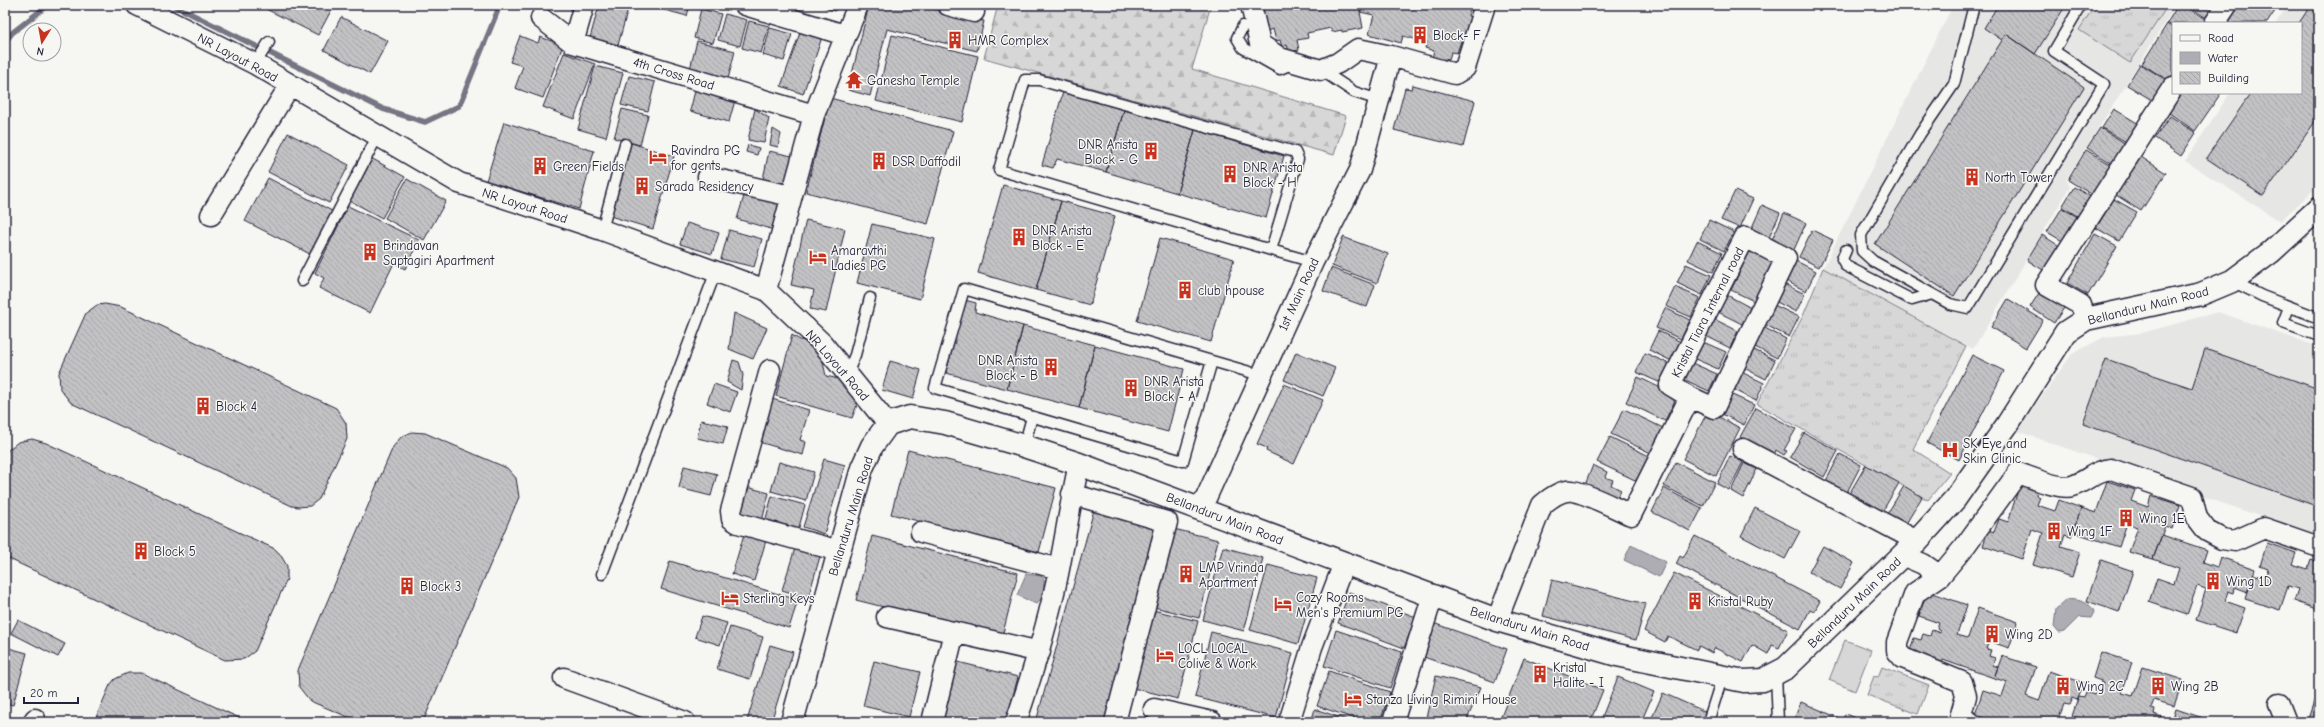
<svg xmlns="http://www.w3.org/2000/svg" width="2324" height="727" font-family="'Comic Neue',sans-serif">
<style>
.built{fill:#e6e6e4}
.grass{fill:url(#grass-tufts);stroke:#7c7c89}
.forest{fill:url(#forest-firs);stroke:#7c7c89}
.pitch{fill:#d7d7d7;stroke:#7c7c89}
.water{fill:#adadb3;stroke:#757583}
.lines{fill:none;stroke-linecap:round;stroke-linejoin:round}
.stream{stroke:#757583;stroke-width:5.5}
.building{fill:url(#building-back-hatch);stroke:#22223b}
.service-casing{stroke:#22223b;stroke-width:13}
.minor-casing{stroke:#22223b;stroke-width:23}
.tertiary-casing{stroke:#22223b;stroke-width:25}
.service{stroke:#f6f6f2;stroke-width:10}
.minor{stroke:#f6f6f2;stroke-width:20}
.tertiary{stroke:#f6f6f2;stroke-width:22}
.labels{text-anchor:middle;stroke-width:3;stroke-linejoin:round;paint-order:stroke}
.poi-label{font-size:13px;fill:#22223b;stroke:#f6f6f2;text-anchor:start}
.street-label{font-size:13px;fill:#22223b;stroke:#f6f6f2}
</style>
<defs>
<pattern id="grass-tufts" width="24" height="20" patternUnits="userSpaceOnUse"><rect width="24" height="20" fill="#d7d7d7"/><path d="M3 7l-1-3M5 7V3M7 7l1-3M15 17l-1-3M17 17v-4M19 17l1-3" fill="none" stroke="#b8b8b9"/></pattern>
<pattern id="forest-firs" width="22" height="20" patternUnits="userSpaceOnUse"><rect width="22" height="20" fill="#d7d7d7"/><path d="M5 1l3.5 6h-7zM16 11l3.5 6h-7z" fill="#b8b8b9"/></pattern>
<pattern id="building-back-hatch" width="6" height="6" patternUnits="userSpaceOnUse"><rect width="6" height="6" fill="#c2c2c4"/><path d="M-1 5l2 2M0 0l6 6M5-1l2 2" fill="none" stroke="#a6a6a9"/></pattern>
</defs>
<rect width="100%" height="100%" fill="#f6f6f2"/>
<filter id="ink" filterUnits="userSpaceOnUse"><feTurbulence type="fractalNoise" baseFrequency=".025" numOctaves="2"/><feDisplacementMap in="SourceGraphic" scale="8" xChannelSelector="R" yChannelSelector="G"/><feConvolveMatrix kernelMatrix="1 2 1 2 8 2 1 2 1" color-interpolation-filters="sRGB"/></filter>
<g filter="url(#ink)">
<path class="built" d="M1953,5H2176L2066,180L2070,187L1973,349L1823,268Z
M2288,5H2319V185L2280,221L2185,161L2230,93H2301V23H2276Z
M2218,312L2319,347V537L2017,431L2072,354L2104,337L2142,333Z"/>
<path class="grass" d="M2095,5H2168L2130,63L2079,30Z
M1823,268L1966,346L1913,449L1950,473L1928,500L1757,404L1803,316Z
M1882,667L1929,685L1918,714L1867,695L1874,676L1878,677Z"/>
<path class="forest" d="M998,5H1211L1192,69L1346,116L1334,155L984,58Z"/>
<path class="pitch" d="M1845,640L1871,650L1855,691L1829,680Z"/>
<path class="water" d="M1631,545L1666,562L1659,577L1624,560Z
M1026,574L1041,576L1044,579V596L1036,604L1017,595Z
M2066,600C2074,598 2092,602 2094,612L2091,618L2079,617L2064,632L2059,633L2054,627L2056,609Z"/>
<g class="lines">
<path class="stream" d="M173,5L383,109L425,122L459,106L500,5
M5,42L12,33L48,5"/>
</g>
<path class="building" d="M268,5H334L318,35L266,9Z
M599,5H629L618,45L590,38Z
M646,5H690L687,16Z
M819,5H837L835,11Z
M869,5H917L984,21L977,51L887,29L870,96L848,90Z
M1262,5H1362L1360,12L1363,28L1342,32V30L1332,32L1331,28L1307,33L1308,38L1297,40L1299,50L1289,52L1287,45L1282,47L1280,40L1276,41L1273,29L1267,31Z
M1362,5H1471L1468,16L1473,17L1466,43L1461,41L1457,53L1451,52L1449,60L1444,59L1443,65L1431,61L1434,51L1425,48L1427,42L1403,36L1401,43L1369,34L1374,15L1360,12Z
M1998,5H2066L2035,54L2006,34L2002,40L1984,28Z
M2178,5H2183L2207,20L2206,23H2173V26L2167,23Z
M2186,5H2217L2208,19Z
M2238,5H2279L2267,23H2226Z
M2311,5H2319V116L2263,196L2206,158L2251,93H2301V23H2299Z
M701,9L721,14L713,43L694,38Z
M725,14L747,20L740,46L718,40Z
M341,17L388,41L370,74L324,50Z
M749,21L769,26L761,53L742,48Z
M2167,24L2173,28V74L2169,81L2142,64Z
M802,27L823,34L803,94L781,86Z
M770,28L792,34L784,61L763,55Z
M2006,34L2084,87L1954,296L1875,244Z
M892,35L978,56L962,122L876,101Z
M520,36L538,43L540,37L563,45L543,98L515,88L523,66L510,62Z
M697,41L735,51L728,79L690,69Z
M564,53L595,64L574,119L543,107Z
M2140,64L2168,81L2155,102L2127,85Z
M595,66L623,73L606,137L578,129Z
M629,76L655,82L648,111L621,105Z
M697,83L737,93L729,122L690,111Z
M1413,85L1475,101L1463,147L1394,130L1405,88L1412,89Z
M1063,92L1124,110L1106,172L1057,159L1053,168L1042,165Z
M2182,93H2221L2195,131L2169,113Z
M830,98L953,131L928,224L806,192Z
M622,109L648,115L640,145L614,138Z
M755,109L769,118L764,143L748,140Z
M2114,109L2139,124L2128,143L2102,128Z
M1124,110L1195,130L1177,193L1106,172Z
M2170,116L2196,133L2181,156L2155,138Z
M504,122L594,151L579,209L486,181Z
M2100,128L2128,145L2115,165L2087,148Z
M773,129L781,134L778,147L770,145Z
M1195,130L1284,156L1266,218L1177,193Z
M288,133L349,165L329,203L268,172Z
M631,143L674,156L653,229L610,216Z
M748,145L759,148L757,155L746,152Z
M2086,150L2112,165L2094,196L2068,180Z
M769,151L792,156L786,184L763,179Z
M2141,157L2166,173L2141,211L2116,195Z
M371,158L405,177L382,218L347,199Z
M268,178L332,211L310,254L245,221Z
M407,179L446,201L424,240L385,218Z
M1003,185L1061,201L1036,290L978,273Z
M2074,187L2093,198L2081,218L2062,207Z
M1735,191L1753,199L1740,228L1721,220Z
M745,193L782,204L774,230L737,219Z
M2114,199L2137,212L2119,241L2096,228Z
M1061,201L1115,216L1090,305L1036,290Z
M1762,205L1780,213L1767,242L1749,234Z
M348,206L419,240L405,269L394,263L370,313L319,288L324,278L315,273Z
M2062,208L2081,219L2066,243L2047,232Z
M1784,213L1806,223L1792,254L1770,244Z
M806,220L845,229L826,312L810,309L814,290L791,285Z
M1709,220L1734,232L1724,251L1700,239Z
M687,223L719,233L712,254L680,244Z
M872,224L935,239L920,299L857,283Z
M729,230L762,239L754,267L721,259Z
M1812,230L1833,240L1819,267L1799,257Z
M2095,234L2117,246L2088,295L2067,283Z
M2042,235L2064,249L2048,273L2027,260Z
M1343,237L1388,254L1377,283L1332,266Z
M1160,238L1234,259L1211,342L1137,321Z
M1697,241L1722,253L1713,272L1688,260Z
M1750,251L1774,263L1754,301L1731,290Z
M1794,260L1816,271L1806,291L1784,280Z
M1686,264L1711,275L1702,295L1677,283Z
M1331,268L1375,285L1367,307L1323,291Z
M1784,284L1805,294L1796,312L1775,301Z
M1675,287L1700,298L1691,317L1666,306Z
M2041,290L2066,305L2054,323L2030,307Z
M1727,295L1751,308L1742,324L1718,312Z
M2008,299L2043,320L2026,348L1991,327Z
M965,300L976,303L975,312L1023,326L1007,389L946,373Z
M105,304L121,307L336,408L346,423L347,439L319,499L310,506L298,507L292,506L71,403L60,389L59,373L86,313L97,305Z
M1772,304L1799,317L1789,337L1762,323Z
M1665,308L1690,320L1681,339L1656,328Z
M734,313L767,328L753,359L729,349Z
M1714,319L1738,331L1730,348L1706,336Z
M1023,326L1095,345L1079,408L1007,389Z
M1761,326L1786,339L1777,358L1751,345Z
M1658,331L1683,343L1674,362L1649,350Z
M792,335L800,340L819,344L826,376L843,380L857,405L852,418L776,396Z
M1701,341L1726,352L1718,369L1693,358Z
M1095,345L1184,369L1168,432L1079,408Z
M1750,348L1775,360L1766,379L1740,366Z
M2205,349L2319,389V507L2083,424L2106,359L2192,388Z
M1296,352L1335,368L1323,396L1284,380Z
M1645,353L1670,364L1661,383L1636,372Z
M1972,355L2004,371L1959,460L1927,443Z
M733,360L739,362L743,375L741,390L727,382Z
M890,361L921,370L913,399L882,390Z
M1692,363L1717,374L1709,391L1685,380Z
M1737,370L1764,383L1756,401L1729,387Z
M1638,377L1677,396L1665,421L1626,402Z
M714,384L737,392L730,412L707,403Z
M1284,384L1323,400L1294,464L1266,451L1267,448L1257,444Z
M1728,393L1754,405L1744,425L1718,412Z
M772,399L809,410L800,440L806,442L803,455L759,442Z
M1756,408L1796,429L1784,450L1787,451L1784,455L1776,450L1774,455L1740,437Z
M1624,409L1663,428L1651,453L1611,434Z
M1708,411L1740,428L1716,476L1683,459Z
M701,420L728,426L723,444L697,438Z
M412,432L425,433L507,468L516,478L519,497L423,722H360L310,701L299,687L298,670L393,447L401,437Z
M1804,433L1838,451L1824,477L1790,457Z
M1610,437L1649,456L1637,481L1597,462Z
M32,439L46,443L275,549L280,554L287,566V579L255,651L244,659L225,660L5,557V456L7,451L18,442Z
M908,450L1056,488L1039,552L891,514Z
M1840,454L1861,465L1847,492L1826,481Z
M1730,456L1743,462L1729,490L1717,484Z
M824,459L845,465L824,534L803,527Z
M779,462L814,472L806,501L771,491Z
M1676,462L1715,482L1703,506L1664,486Z
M1744,463L1757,469L1743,498L1731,491Z
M1593,465L1607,472L1605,477L1613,480L1611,485L1621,490L1617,500L1585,485Z
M1866,465L1899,483L1882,512L1849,494Z
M684,466L717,474L711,496L679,488Z
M2107,481L2135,490L2131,501L2148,507L2151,496L2180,505L2172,529L2165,526L2153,559L2129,552L2138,527L2127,523L2119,547L2073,532L2081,508L2096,513Z
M2020,484L2037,490L2036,495L2040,497L2037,505L2055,511L2059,500L2081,508L2071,537L2065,535L2061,546L2080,552L2072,577L2033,565L2043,533L2032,529L2022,559L1983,546L1988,530L1994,532L1999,519L2008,522Z
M743,486L769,493L762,521L735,513Z
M1904,486L1922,497L1904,527L1886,516Z
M1664,488L1702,508L1690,531L1652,512Z
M772,496L805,505L798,531L765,522Z
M1095,506L1162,524L1108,722H1036Z
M1755,508L1800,531L1785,559L1741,536Z
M1174,529L1218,540L1199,618L1154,607Z
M745,531L767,537L754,581L732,574Z
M2162,535L2207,550L2203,562L2217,567L2220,557L2255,569L2248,592L2235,587L2234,593L2228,591L2225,601L2245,608L2236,633L2196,620L2206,589L2197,586L2187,615L2149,602L2157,578L2174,584L2179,568L2153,559Z
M872,536L1018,573L1002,637L856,600Z
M1695,536L1820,601L1814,612L1810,610L1800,629L1676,564L1680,556L1683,558Z
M2267,543L2296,553L2292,564L2308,569L2311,560L2319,563V610L2294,601L2298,589L2288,586L2280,610L2245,599L2253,574L2265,578L2268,569L2260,566Z
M796,545L821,553L808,598L782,590Z
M1823,546L1854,563L1840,589L1809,572Z
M1223,547L1263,558L1244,631L1203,620Z
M2101,560L2133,571L2119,612L2087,601Z
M670,561L798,600L789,628L661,589Z
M1268,565L1317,578L1298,644L1250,630Z
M1674,573L1788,630L1779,648L1772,645L1768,654L1752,645L1743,662L1715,648L1712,653L1699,646L1697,650L1668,636L1665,642L1644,631Z
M1552,580L1646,604L1636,640L1543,616Z
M1927,591L1967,605L1957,635L1968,638L1978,608L2018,622L2009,648L1989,641L1986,649L1991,650L1989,656L1995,658L1993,665L1998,667L1994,678L1943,660L1941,665L1909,654L1914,638L1921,640L1923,634L1930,636L1932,630L1940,633V631L1937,629L1939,623L1919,616Z
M1349,592L1416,617L1404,648L1338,623Z
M1153,610L1198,621L1178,699L1133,688Z
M702,616L727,623L720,645L695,637Z
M18,620L65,644L58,657L11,633Z
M1433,623L1507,649L1495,682L1421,656Z
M730,627L763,637L750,679L717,669Z
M1336,630L1402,652L1390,688L1324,666Z
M1211,632L1293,653L1276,718L1195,697Z
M770,645L793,652L771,722H752L747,721Z
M5,647L27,653L13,705L5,703Z
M2101,652L2132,662L2122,693L2133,696L2143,667L2183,680L2174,706L2154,700L2151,708L2155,709L2154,714L2162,717L2161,722H2091L2072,716L2079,696L2084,697L2086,692L2094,695L2096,689L2101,691L2104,682L2093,678Z
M2002,656L2036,667L2026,696L2039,701L2049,671L2084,683L2077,700L2072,698L2069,705L2064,704L2059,718L2071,722H1997L1975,715L1983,690L2002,696L2007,682L1994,678Z
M1524,658L1603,690L1590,722H1499Z
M874,661L920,672L909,717L863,706Z
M954,661L1018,677L1006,722H937Z
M1329,671L1390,692L1380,722H1365L1317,706Z
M128,673H142L248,722H94L110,685L115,679Z
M1436,676L1481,687L1466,722H1425Z
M1618,677L1654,692L1641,722H1600Z
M2318,689L2319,722H2307Z
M1663,693L1708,713L1704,722H1650Z
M1801,702L1839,718L1837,722H1793Z
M1315,709L1353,722H1311Z
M2176,709L2203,718L2202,722H2172Z
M1845,714L1866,722H1842Z
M2236,717L2250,722H2234Z
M5,718L16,722H5Z"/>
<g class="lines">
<g class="service-casing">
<path id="service" d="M1974,5L1954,84L1920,134L1861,235L1862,251L1873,261L1950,304L1968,308L2104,84L2054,51L2081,5
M1243,26L1237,38L1243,48L1280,69L1294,63
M255,64L269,42
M1321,70L1354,92L1379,100
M602,230L625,144
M1271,250L1298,159L1295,152L1039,80H1025L999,170L1271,250L1313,262
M1846,250L1842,259L1846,266L1912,300L1932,294
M302,281L378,135
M2232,281L2262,296L2319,318
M2289,307L2283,323L2319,336
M1212,361L1183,461L935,388L964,289L1260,375
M847,374L855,355L870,298
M1024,446L1032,417
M602,574L716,271
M1776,674L1778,722
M1708,722L1722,678"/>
</g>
<g class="minor-casing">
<path id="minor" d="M137,5L255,64L459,183L602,230L766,290L822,343L888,424
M745,5L845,35
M948,5L974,12
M1251,5L1260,44L1280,58L1321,70L1338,63L1358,49L1391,56L1455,74L1465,68L1485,5
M541,18L573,43L814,115
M2215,23L2227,5
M573,43L584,5
M708,177L791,196
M211,215L290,85
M766,290L814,115L858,5
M2086,319L2081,305L2046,285L2173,87
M770,370L731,511L732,519L738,523L839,551
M1743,449L1917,541
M1072,494L1167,522L1115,722
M1201,509L1313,262L1360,170L1391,56
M921,532L1059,569
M1902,555L1923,564L1940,576
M887,617L1040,652
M1497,620L1542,505C1550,498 1562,489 1573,491C1586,493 1617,509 1631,515L1690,397L1714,408L1786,258L1745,237L1670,385L1690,397
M564,678L685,722
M2279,704L2286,722
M1154,709L1212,722
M34,722L35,719
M932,722L954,632
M1016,722C1033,672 1049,621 1059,569C1066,534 1071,499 1079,464
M1289,722L1312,647L1344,563
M1393,722L1433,595
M1970,722L1960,718L1966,696L1962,682L1903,658L1897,651V642L1915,593L1940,576L1965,546L2018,473C2030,477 2060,490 2072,486C2086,482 2095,470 2111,469L2192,497L2197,518L2207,531L2222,539L2235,541L2264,528L2319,547"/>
</g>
<g class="tertiary-casing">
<path id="tertiary" d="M792,722L862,468L872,446L888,424L910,417L945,423L1024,446L1079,464L1497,620L1617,655L1744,681L1763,680L1786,668L1917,541L1955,499L2007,425L2066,332L2086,319L2201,294L2232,281L2271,252L2319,208"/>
</g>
<use href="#service" class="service"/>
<use href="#minor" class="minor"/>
<use href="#tertiary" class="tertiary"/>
</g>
</g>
<defs>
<g id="building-bare" transform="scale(1.38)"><path d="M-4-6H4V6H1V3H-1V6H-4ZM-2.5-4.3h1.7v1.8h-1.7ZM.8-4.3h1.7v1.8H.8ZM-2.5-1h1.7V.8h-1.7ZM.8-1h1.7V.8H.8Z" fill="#c8321e" stroke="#f6f6f2" stroke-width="2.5" paint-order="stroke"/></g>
<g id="temple-bare" transform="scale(1.38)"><path d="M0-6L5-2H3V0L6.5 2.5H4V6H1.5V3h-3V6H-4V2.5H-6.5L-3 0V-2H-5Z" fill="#c8321e" stroke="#f6f6f2" stroke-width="2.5" paint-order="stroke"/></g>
<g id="hotel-bare" transform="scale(1.38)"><path d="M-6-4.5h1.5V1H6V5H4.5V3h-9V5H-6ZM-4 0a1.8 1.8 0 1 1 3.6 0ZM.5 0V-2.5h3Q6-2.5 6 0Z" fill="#c8321e" stroke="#f6f6f2" stroke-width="2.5" paint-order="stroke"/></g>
<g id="hospital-bare" transform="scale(1.38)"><path d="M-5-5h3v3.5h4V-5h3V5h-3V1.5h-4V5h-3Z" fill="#c8321e" stroke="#f6f6f2" stroke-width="2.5" paint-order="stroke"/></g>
</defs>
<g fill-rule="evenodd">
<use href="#building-bare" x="1420" y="35"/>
<use href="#building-bare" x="955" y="40"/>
<use href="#temple-bare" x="854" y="80"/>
<use href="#building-bare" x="1151" y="151"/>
<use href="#hotel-bare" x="658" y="157"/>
<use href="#building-bare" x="879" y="161"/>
<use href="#building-bare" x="540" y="166"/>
<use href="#building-bare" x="1230" y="174"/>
<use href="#building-bare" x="1972" y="177"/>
<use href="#building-bare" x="642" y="186"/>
<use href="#building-bare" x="1019" y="237"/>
<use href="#building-bare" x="370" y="252"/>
<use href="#hotel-bare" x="818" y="257"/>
<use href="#building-bare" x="1185" y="290"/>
<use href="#building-bare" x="1051" y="367"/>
<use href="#building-bare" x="1131" y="388"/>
<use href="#building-bare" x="203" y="406"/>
<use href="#hospital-bare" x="1950" y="450"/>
<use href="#building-bare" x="2126" y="518"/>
<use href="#building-bare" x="2054" y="531"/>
<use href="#building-bare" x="141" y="551"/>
<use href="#building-bare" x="1186" y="574"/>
<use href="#building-bare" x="2213" y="581"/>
<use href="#building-bare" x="407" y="586"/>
<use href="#hotel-bare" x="730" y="598"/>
<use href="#building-bare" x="1695" y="601"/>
<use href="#hotel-bare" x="1283" y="604"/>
<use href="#building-bare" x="1992" y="634"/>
<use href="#hotel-bare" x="1165" y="655"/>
<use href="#building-bare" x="1540" y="674"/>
<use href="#building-bare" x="2063" y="686"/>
<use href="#building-bare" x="2158" y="686"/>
<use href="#hotel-bare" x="1353" y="699"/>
</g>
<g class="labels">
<g class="poi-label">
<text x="1433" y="40">Block- F</text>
<text x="968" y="45">HMR Complex</text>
<text x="867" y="85">Ganesha Temple</text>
<text x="1138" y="149" text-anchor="end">DNR Arista<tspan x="1138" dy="15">Block - G</tspan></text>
<text x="671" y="155">Ravindra PG<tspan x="671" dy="15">for gents</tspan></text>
<text x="892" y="166">DSR Daffodil</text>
<text x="553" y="171">Green Fields</text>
<text x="1243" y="172">DNR Arista<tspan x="1243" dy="15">Block - H</tspan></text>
<text x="1985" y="182">North Tower</text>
<text x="655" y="191">Sarada Residency</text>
<text x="1032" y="235">DNR Arista<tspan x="1032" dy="15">Block - E</tspan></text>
<text x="383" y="250">Brindavan<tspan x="383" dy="15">Saptagiri Apartment</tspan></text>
<text x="831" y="255">Amaravthi<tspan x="831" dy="15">Ladies PG</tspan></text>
<text x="1198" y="295">club hpouse</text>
<text x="1038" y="365" text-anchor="end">DNR Arista<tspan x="1038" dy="15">Block - B</tspan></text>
<text x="1144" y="386">DNR Arista<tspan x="1144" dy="15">Block - A</tspan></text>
<text x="216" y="411">Block 4</text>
<text x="1963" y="448">SK Eye and<tspan x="1963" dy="15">Skin Clinic</tspan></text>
<text x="2139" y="523">Wing 1E</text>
<text x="2067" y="536">Wing 1F</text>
<text x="154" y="556">Block 5</text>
<text x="1199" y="572">LMP Vrinda<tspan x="1199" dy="15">Apartment</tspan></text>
<text x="2226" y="586">Wing 1D</text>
<text x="420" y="591">Block 3</text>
<text x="1296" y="602">Cozy Rooms<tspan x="1296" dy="15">Men's Premium PG</tspan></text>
<text x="743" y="603">Sterling Keys</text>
<text x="1708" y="606">Kristal Ruby</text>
<text x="2005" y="639">Wing 2D</text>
<text x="1178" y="653">LOCL LOCAL<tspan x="1178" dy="15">Colive &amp; Work</tspan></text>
<text x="1553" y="672">Kristal<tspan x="1553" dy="15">Halite - I</tspan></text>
<text x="2076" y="691">Wing 2C</text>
<text x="2171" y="691">Wing 2B</text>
<text x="1366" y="704">Stanza Living Rimini House</text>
</g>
<g class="street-label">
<text transform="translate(238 57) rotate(28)" y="5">NR Layout Road</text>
<text transform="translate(674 73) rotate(17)" y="5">4th Cross Road</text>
<text transform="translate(525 205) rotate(18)" y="5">NR Layout Road</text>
<text transform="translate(1298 294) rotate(-65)" y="5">1st Main Road</text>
<text transform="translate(2148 305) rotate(-14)" y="5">Bellanduru Main Road</text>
<text transform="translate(1707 312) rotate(-63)" y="5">Kristal Tiara Internal road</text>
<text transform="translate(838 365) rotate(49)" y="5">NR Layout Road</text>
<text transform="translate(850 516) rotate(-73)" y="5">Bellanduru Main Road</text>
<text transform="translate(1225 518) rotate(21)" y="5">Bellanduru Main Road</text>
<text transform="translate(1854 602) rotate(-44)" y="5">Bellanduru Main Road</text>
<text transform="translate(1530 628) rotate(17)" y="5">Bellanduru Main Road</text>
</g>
</g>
<rect width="2324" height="727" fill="none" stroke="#f6f6f2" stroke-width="20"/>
<rect x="10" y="10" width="2304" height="707" fill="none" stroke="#22223b" stroke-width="1.5" filter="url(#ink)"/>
<rect x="2172" y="22" width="130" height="72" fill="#f6f6f2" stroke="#a1a1a9"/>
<rect x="2180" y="35" width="20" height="6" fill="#f6f6f2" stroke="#a1a1a9"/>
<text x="2208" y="42" font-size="12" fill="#22223b">Road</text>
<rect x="2180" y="52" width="20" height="12" fill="#adadb3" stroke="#a1a1a9"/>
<text x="2208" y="62" font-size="12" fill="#22223b">Water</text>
<rect x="2180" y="72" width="20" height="12" fill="url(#building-back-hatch)" stroke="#a1a1a9"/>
<text x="2208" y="82" font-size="12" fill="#22223b">Building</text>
<g transform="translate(42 42) rotate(191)"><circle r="19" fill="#f6f6f2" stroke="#a1a1a9"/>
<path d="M0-3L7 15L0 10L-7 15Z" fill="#c8321e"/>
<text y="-6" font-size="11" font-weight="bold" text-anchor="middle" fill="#22223b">N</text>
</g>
<path d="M24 697v6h54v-6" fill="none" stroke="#22223b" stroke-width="2"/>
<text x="30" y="697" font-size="12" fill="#22223b" stroke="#f6f6f2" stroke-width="3" paint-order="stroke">20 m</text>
</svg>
